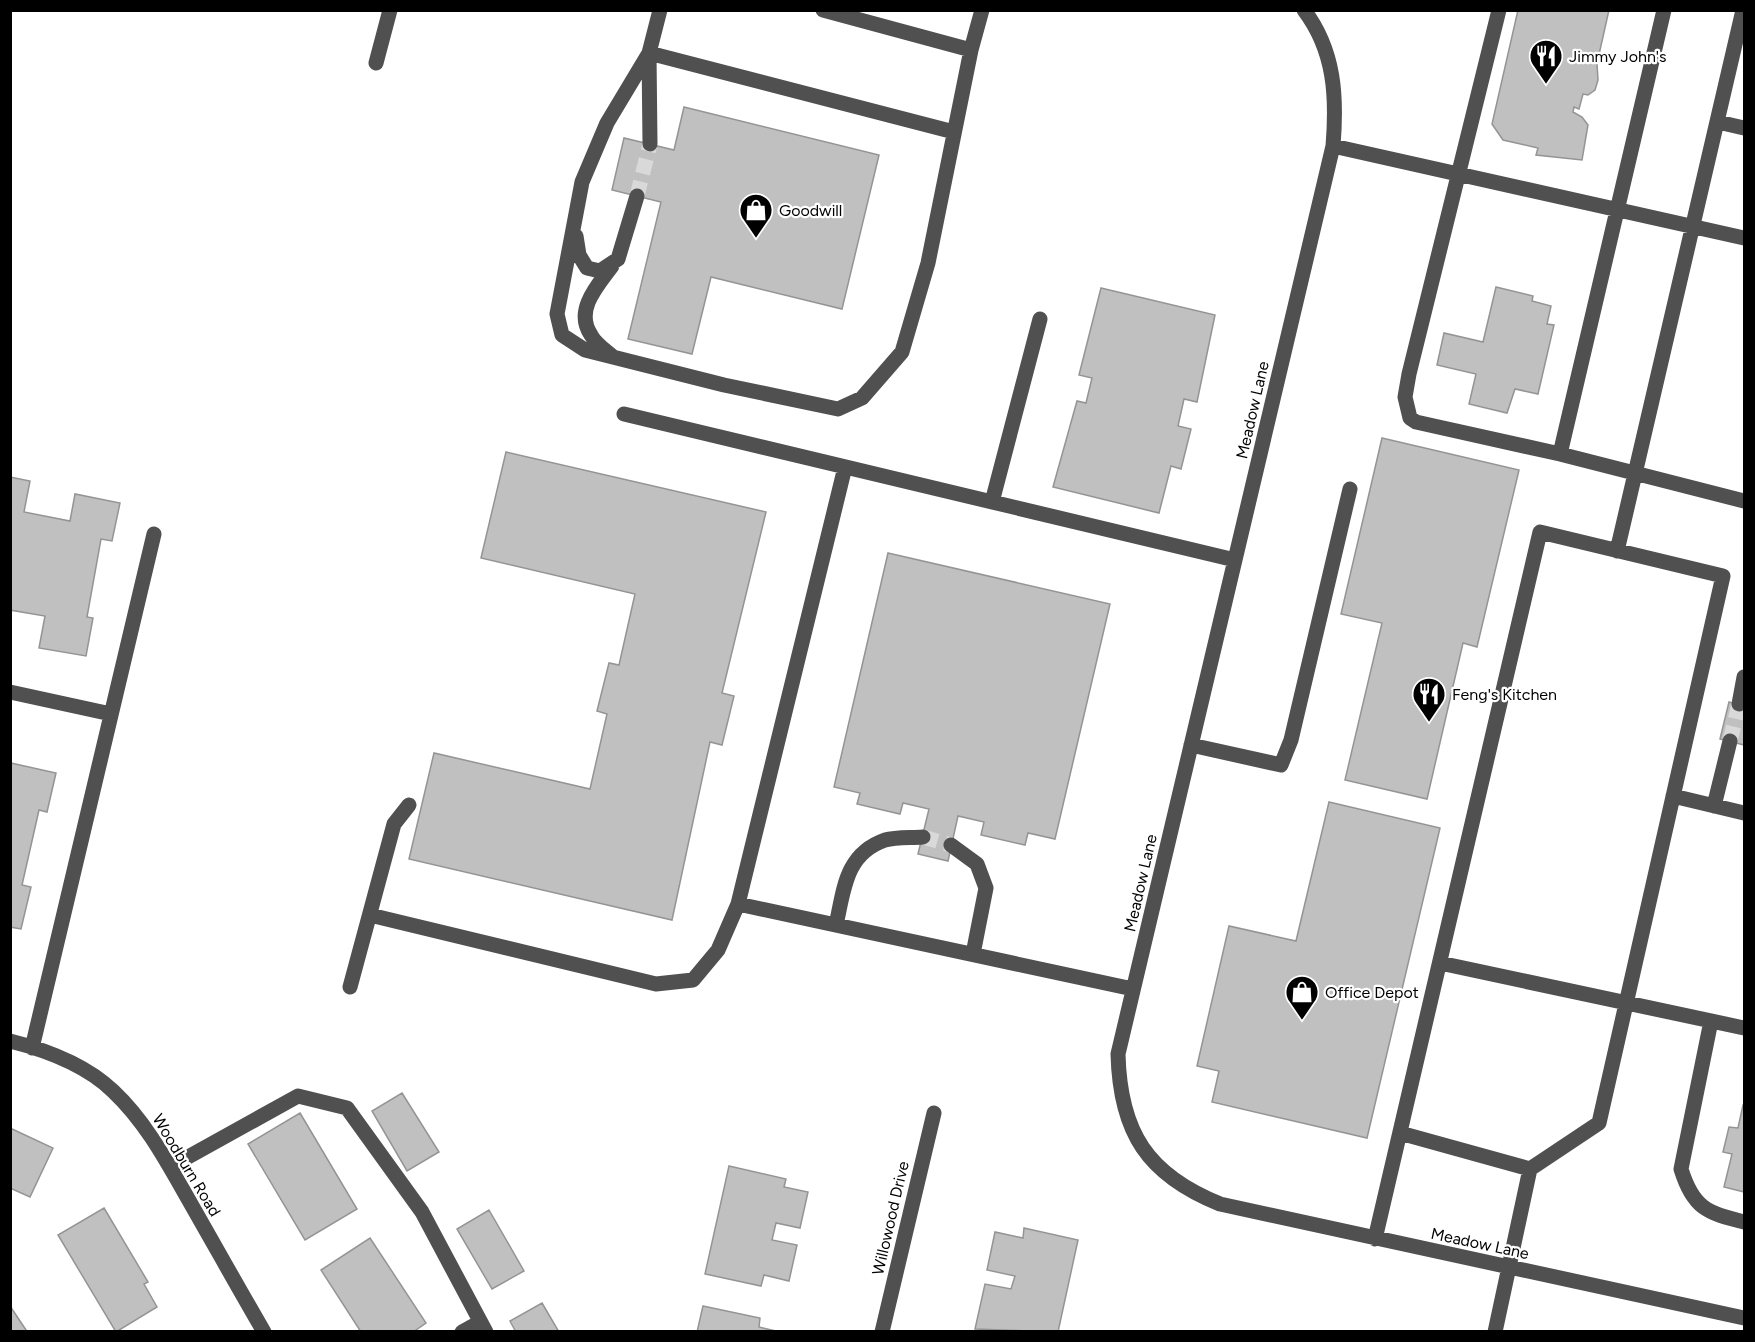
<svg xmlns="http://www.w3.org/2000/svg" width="1755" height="1342" font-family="Figtree,sans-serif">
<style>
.building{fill:#c0c0c0;stroke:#949494;stroke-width:1.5}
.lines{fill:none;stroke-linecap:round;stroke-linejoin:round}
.minor-tunnel{stroke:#d9d9d9;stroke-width:15;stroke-dasharray:15 8;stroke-linecap:butt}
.minor{stroke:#505050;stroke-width:15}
.labels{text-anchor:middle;stroke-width:4.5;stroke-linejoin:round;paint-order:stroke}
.poi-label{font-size:16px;fill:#000;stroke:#fff;text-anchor:start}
.street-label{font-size:16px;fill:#000;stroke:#fff}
</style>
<rect width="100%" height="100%" fill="#fff"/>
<path class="building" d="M1518,10H1609L1598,59L1591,57L1597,64L1598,80L1595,90L1588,95L1583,94L1579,109L1574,107L1573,112L1582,117L1588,125L1582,160L1536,155L1538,148L1503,140L1492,124Z
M684,107L879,155L842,309L711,277L692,354L628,339L661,202L612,190L624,138L674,150Z
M1496,287L1533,296L1532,301L1551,306L1547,324L1554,325L1538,394L1515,389L1507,413L1469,404L1476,374L1437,365L1444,333L1483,342Z
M1101,288L1215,315L1197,402L1184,399L1178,426L1191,429L1181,469L1171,466L1159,513L1053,487L1077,401L1086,403L1092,378L1079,375Z
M1382,438L1519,470L1477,647L1463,643L1427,799L1345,780L1382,623L1341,614Z
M506,452L766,512L722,693L734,696L722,745L710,742L672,920L409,859L434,753L590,789L607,714L597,711L609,663L619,665L635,594L481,558Z
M10,477L30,481L24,512L70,521L75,494L120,503L112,541L101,539L87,617L93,618L86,656L39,648L45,616L10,610Z
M888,553L1110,604L1055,839L1028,833L1025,845L981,835L984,822L958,816L948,861L918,854L929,809L903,803L900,814L857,804L860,793L834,787Z
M1729,702L1744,706V745L1720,739Z
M11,763L56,773L47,812L39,810L22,885L31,887L21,929L10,927Z
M1329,802L1440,828L1367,1138L1212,1102L1219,1071L1197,1066L1229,926L1296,941Z
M402,1093L439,1152L407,1171L372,1111Z
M1743,1105H1744V1192L1724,1187L1732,1154L1723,1152L1729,1127L1738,1128Z
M300,1113L357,1209L305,1240L248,1144Z
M10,1128L53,1148L30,1197L10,1188Z
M729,1166L786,1179L784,1187L808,1192L800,1228L776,1223L772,1240L797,1245L789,1281L764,1275L761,1286L705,1274Z
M104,1208L148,1282L144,1284L157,1307L116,1332L58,1235Z
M489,1210L524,1271L492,1289L457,1229Z
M1024,1228L1078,1240L1058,1332L975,1329L985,1284L1011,1289L1015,1276L987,1270L995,1232L1023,1238Z
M370,1238L426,1323L413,1332H361L321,1270Z
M542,1303L559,1332H516L510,1321Z
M10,1306L26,1330L24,1332H10Z
M703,1306L760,1318L759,1327L780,1332H697Z"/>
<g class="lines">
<path class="minor-tunnel" d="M637,196L650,144
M1730,741L1739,704
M923,837L951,845"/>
<path class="minor" d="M823,10L971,50
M1304,10C1335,51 1337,97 1333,146L1118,1054C1120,1133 1148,1175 1220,1204L1744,1318
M1499,10L1409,374L1405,397L1410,418L1416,422L1560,454L1744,501
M649,53L607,123L582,182L557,314L562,335L585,350L724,385L838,409L862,398L902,352L928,263L971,50L982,10
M649,53L954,132
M376,63L390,10
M1718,122L1744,128
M650,144L649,53L660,10
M1333,146L1744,238
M576,236L579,255L587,268L600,271L618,259L637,196
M612,356C605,350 595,343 591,335C574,310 598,285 612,266
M624,414L1235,560
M1560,454L1664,10
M992,502L1040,319
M1617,551L1743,10
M10,692L111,714
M1739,704L1744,677
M1191,745L1281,765L1291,740L1350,489
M1673,796L1744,813
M1714,806L1730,741
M951,845L977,864L986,888L973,954
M738,904L1133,989
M370,915L656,984L693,980L718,950L738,904L845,467
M836,925C844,890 845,854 885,840C896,837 911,838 923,837
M1440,963L1744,1028
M350,987L394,824L409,805
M1711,1021L1681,1169C1693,1208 1707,1213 1744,1222
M10,1041C46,1050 86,1065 113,1091C147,1123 168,1164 191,1204C215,1246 239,1289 264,1332
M32,1048L154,534
M1400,1133L1530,1169
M170,1167L298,1096L347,1108L422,1212L486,1332
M1375,1239L1540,532L1723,576L1599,1123L1530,1169L1495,1332
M462,1332L480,1322
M882,1332L934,1113"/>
</g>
<defs>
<g id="restaurant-pin" transform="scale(1.725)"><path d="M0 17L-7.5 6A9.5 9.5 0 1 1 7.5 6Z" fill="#000" stroke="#fff"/><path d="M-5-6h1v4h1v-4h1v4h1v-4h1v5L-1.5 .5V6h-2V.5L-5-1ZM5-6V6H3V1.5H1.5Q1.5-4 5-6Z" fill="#fff"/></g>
<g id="shop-pin" transform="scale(1.725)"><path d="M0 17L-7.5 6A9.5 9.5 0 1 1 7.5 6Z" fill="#000" stroke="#fff"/><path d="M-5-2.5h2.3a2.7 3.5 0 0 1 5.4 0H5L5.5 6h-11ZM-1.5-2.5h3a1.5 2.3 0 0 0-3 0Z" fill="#fff"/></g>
</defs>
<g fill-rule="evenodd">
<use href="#restaurant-pin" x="1546" y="56"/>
<use href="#shop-pin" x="756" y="210"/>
<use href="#restaurant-pin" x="1429" y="694"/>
<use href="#shop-pin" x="1302" y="992"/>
</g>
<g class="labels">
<g class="poi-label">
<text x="1569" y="62">Jimmy John's</text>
<text x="779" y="216">Goodwill</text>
<text x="1452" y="700">Feng's Kitchen</text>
<text x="1325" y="998">Office Depot</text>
</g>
<g class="street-label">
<text transform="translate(1252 410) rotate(-77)" y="6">Meadow Lane</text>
<text transform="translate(1140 883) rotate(-77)" y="6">Meadow Lane</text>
<text transform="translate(187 1165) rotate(59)" y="6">Woodburn Road</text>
<text transform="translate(890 1218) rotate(-77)" y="6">Willowood Drive</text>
<text transform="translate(1480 1243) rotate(12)" y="6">Meadow Lane</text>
</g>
</g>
<rect width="1755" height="1342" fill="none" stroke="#000000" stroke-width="24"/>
</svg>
